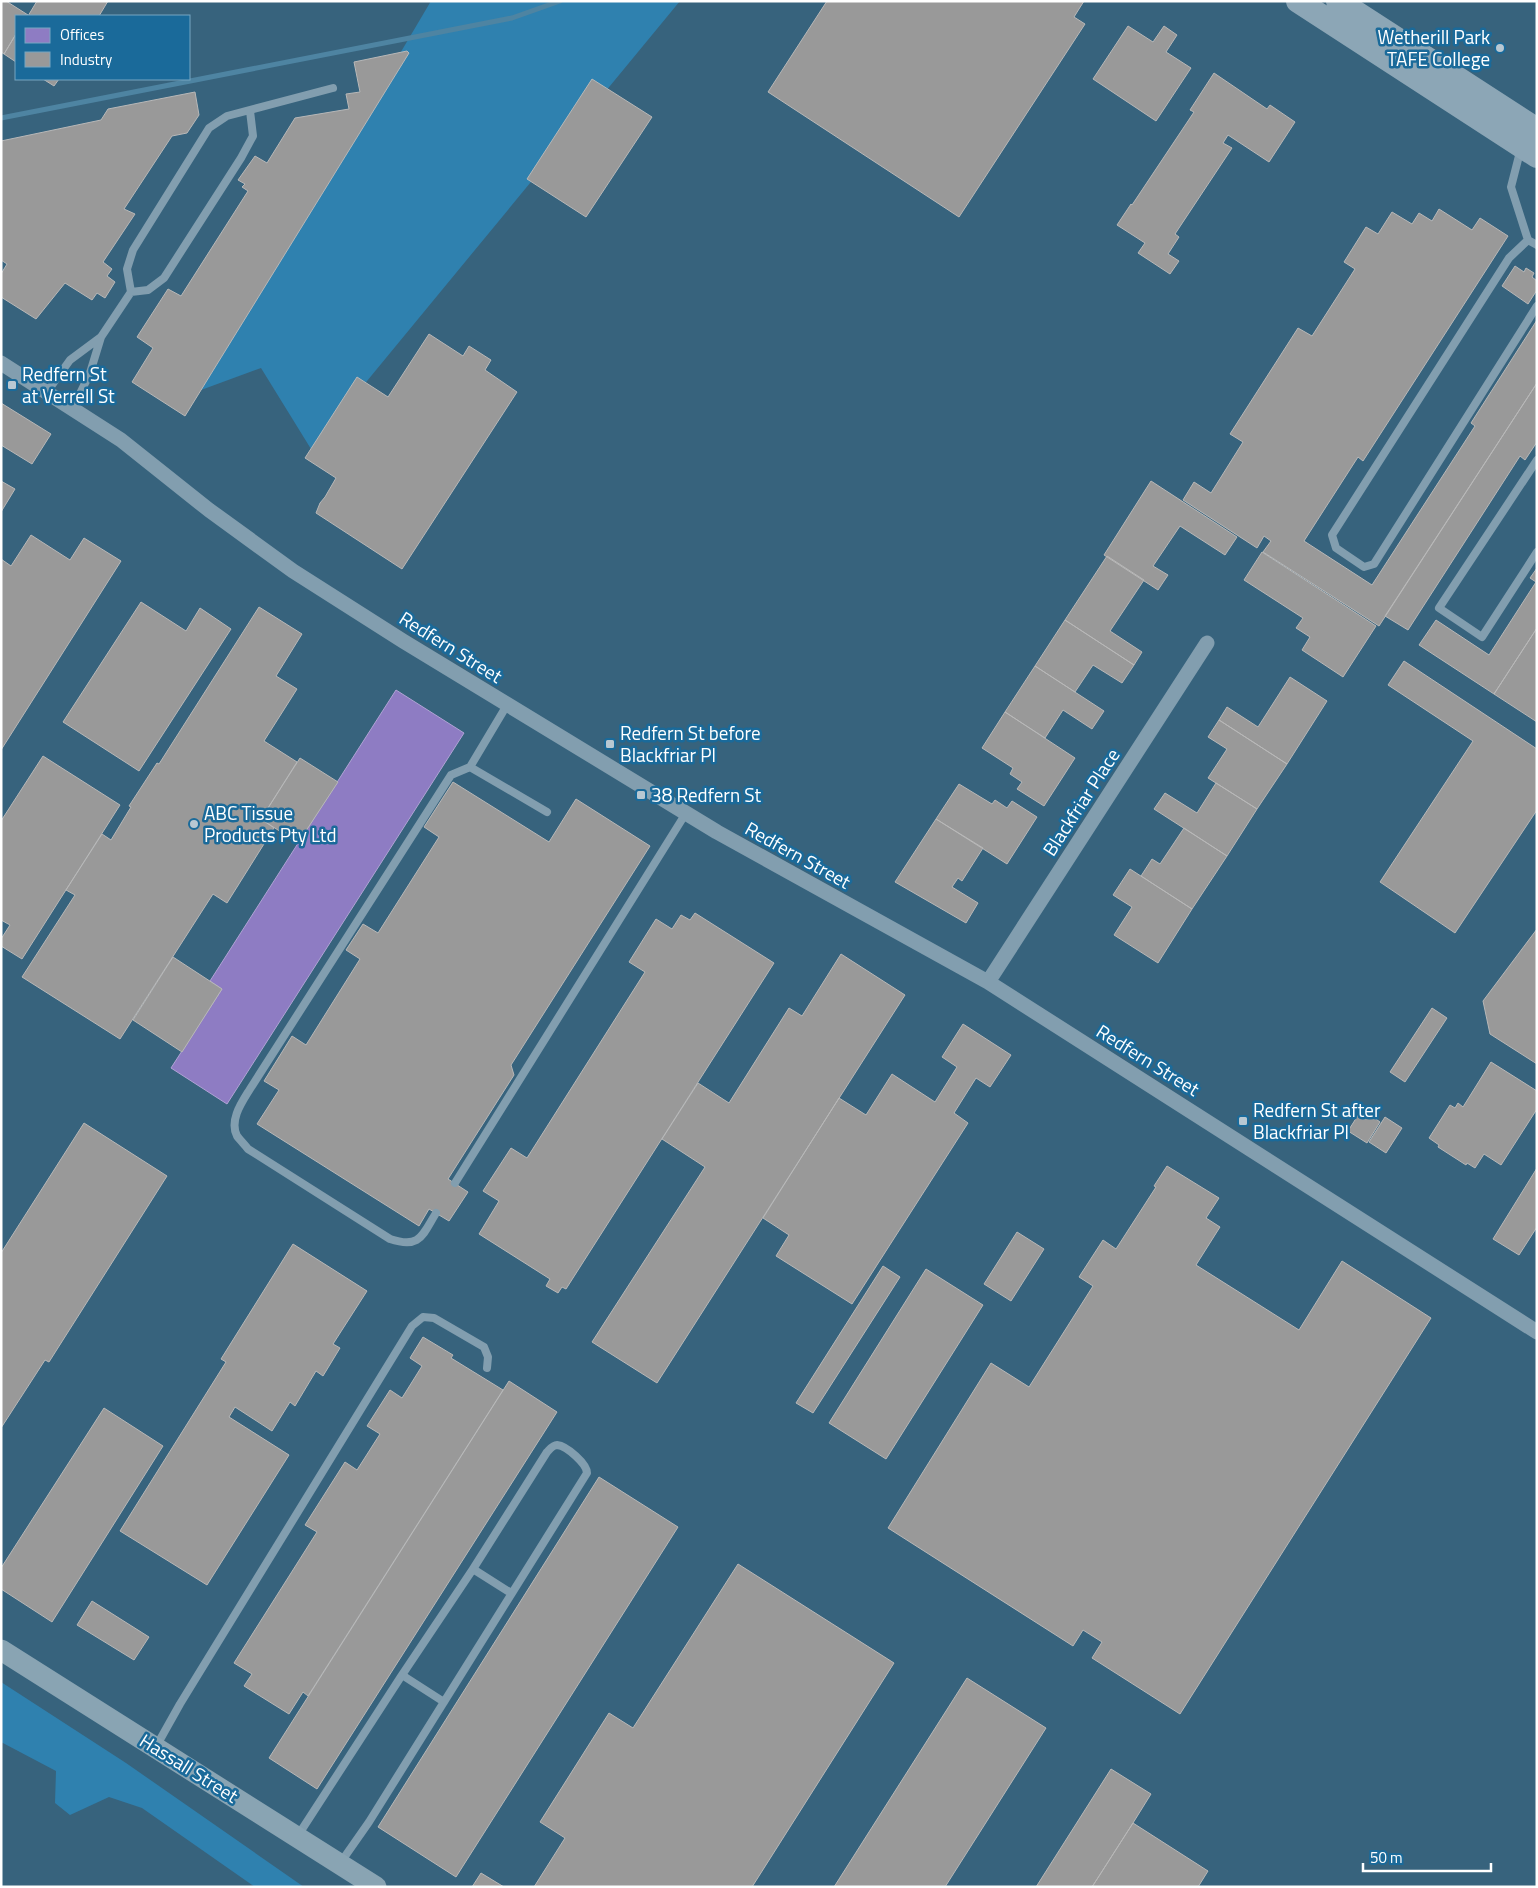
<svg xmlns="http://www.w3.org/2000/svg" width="1538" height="1888" font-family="'Titillium Web',sans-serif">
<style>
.green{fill:#2f81af}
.offices{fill:#8e7cc3;stroke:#b0a3d5}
.industry{fill:#999;stroke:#b8b8b8}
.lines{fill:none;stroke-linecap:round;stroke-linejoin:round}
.stream{stroke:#4e84a2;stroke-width:5}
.lane{stroke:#829eaf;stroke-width:8}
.street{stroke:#829eaf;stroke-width:15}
.secondary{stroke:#89a4b3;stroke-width:21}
.primary{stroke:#8ca6b6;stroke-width:24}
.poi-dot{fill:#b9c8d2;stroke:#1a6a9a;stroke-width:2}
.labels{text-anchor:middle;stroke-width:5;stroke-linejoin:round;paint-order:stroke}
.poi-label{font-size:19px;fill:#fff;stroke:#1a6a9a;text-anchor:start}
.street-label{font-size:19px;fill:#fff;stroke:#1a6a9a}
</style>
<rect width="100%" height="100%" fill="#37637d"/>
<path class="green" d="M431,1H680L311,449L261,368L201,390Z
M1,1682L126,1763L304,1887H255L142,1808L109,1797L70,1815L55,1803L56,1771L1,1742Z"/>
<path class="offices" d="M396,690L464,733L227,1104L171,1068L222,989L210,981Z"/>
<path class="industry" d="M1,1H6L28,15L16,16V34L4,54L1,52Z
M37,1H108L99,16H28Z
M827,1H1084L1074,17L1085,24L959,217L768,92Z
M1128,26L1153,42L1164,26L1177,35L1166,52L1191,68L1156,121L1093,79Z
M16,34V62L4,54Z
M407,51L409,53L185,416L132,382L153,348L137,337L168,289L181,296L248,191L242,187L245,184L238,180L255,156L267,163L295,118L349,109L346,94L360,92L354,62Z
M1214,73L1267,109L1270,105L1295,122L1269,162L1228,135L1223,143L1232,148L1175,234L1179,237L1168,254L1179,261L1170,274L1138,253L1145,243L1117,225L1131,204L1132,205L1194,112L1190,110Z
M43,79H59L54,86Z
M592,79L652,117L586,217L527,179Z
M195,92L199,115L187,133L172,136L124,209L135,214L103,262L112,269L107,276L115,282L105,298L97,293L92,300L65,283L36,319L1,297V274L7,264L1,260V141L101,120L108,109Z
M1439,209L1472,230L1480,218L1508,236L1363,461L1358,457L1304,541L1372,585L1475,426L1471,423L1537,320V383L1379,626L1263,552L1271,541L1264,536L1257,548L1183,500L1194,482L1211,493L1243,442L1230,434L1298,328L1312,336L1355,269L1344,262L1366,227L1378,234L1392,212L1412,224L1419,213L1432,221Z
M1515,266L1524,272L1526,268L1534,273L1532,277L1537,281V290L1528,304L1502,286Z
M429,334L463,356L469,346L491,360L485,370L517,392L402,569L316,513L320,503L325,497L336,478L305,458L357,377L388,397Z
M1537,383V442L1525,460L1520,456L1408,630L1385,616Z
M1,403L51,434L32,464L1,445Z
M1,481L15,489L1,512Z
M1151,481L1237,537L1225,555L1180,526L1153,566L1168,575L1158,590L1104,555Z
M31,535L70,560L84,538L121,561L1,750V559L11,566Z
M1262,552L1376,626L1343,677L1302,650L1310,637L1296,628L1303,618L1244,580Z
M1107,556L1144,580L1110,631L1142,652L1134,665L1065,620Z
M1537,568V628L1494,694L1419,645L1436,620L1489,655L1536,582L1530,578Z
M141,602L186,631L200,608L231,629L139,771L63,722Z
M259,607L302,634L276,676L297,689L264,741L297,762L261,819L274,828L227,903L213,894L120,1039L22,977L75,895L66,890L102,834L111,840L131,807L129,806L157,763L159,764Z
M1065,620L1134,665L1122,683L1093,665L1075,692L1035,666Z
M1537,628V722L1494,694Z
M1404,661L1537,749V810L1455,933L1380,882L1473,741L1388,685Z
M1035,666L1104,711L1092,729L1063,710L1045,738L1005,712Z
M1290,677L1327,701L1287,764L1219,720L1227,707L1258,727Z
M1005,712L1075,758L1044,806L1017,789L1022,782L1010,774L1013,768L982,748Z
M1219,720L1287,764L1257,809L1208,778L1227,749L1208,737Z
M43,756L120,805L22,959L1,946V939L10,925L1,920V821Z
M300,758L338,782L298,843L261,819Z
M453,782L549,842L576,799L650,846L511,1065L514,1075L448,1179L468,1192L449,1221L429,1209L419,1226L257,1124L279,1090L264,1081L292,1036L306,1045L360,959L346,950L363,924L378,933L439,837L424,827Z
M1216,783L1257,809L1227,856L1154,809L1165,793L1197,813Z
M959,784L992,804L995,800L1007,808L1012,801L1037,817L1007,864L936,819Z
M936,819L983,848L962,881L958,878L952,887L978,903L966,923L895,882Z
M1184,828L1227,856L1192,909L1141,876L1152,859L1160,864Z
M1130,869L1192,909L1158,963L1114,935L1132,907L1113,895Z
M695,913L774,963L566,1289L562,1287L558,1293L546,1286L550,1279L479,1234L499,1201L483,1191L511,1148L527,1158L645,972L629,962L656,919L672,929L681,915L690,920Z
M1537,929V1064L1490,1034L1483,1001Z
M841,954L905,995L657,1383L592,1342L705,1167L662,1139L698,1083L729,1103L789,1008L802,1016Z
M173,957L222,989L182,1052L133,1020Z
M1432,1008L1447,1018L1405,1082L1390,1072Z
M963,1024L1011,1055L990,1087L976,1078L954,1113L968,1123L852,1304L776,1256L789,1235L763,1218L839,1098L866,1115L892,1074L935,1102L957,1067L942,1057Z
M1491,1062L1537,1091V1109L1501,1165L1484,1154L1475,1168L1467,1163L1466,1165L1438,1147L1439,1145L1429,1138L1450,1105L1455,1108L1458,1103L1463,1107Z
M1362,1109L1380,1122L1367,1143L1348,1131Z
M1385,1117L1402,1128L1386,1153L1369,1142Z
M84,1123L167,1176L49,1362L45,1360L1,1428V1253Z
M1167,1166L1219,1198L1206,1218L1220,1227L1196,1265L1299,1330L1342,1261L1431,1318L1180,1714L1092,1658L1102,1642L1083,1630L1073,1646L888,1528L991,1363L1029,1387L1093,1286L1079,1277L1103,1240L1116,1249L1156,1187L1154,1186Z
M1537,1168V1227L1519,1255L1493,1239Z
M1017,1232L1044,1249L1011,1301L984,1284Z
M293,1244L367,1291L333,1344L340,1348L323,1376L316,1371L295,1406L290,1402L272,1431L235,1407L229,1417L289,1455L207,1585L120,1531L226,1362L221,1359Z
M883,1266L900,1277L813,1413L796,1403Z
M926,1269L983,1305L886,1459L829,1423Z
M423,1337L453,1355L451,1358L503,1390L308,1696L303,1692L289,1714L244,1686L252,1674L234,1663L317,1532L305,1525L345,1462L357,1470L380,1434L367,1426L390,1390L402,1398L422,1366L410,1358Z
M509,1381L557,1412L317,1789L269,1758Z
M104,1408L163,1446L52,1622L1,1589V1568Z
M599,1477L678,1527L456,1877L378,1827Z
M738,1564L894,1663L752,1887H534L565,1838L540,1822L609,1713L633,1728Z
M92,1601L149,1637L134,1660L77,1625Z
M967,1678L1046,1728L945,1887H834Z
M1111,1769L1151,1794L1133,1823L1092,1887H1036Z
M1133,1823L1208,1871L1198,1887H1092Z
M481,1873L504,1887H472Z"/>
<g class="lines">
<path class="stream" d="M1,118L512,18L560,1"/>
<path class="lane" d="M1521,148L1511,187L1528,240L1537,245
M1528,240L1509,258L1332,535L1336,548L1364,567L1374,564L1537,306
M131,292L148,290L164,278L241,158L253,136L250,111
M47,392L70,360L101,337
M73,408L90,373L101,337L131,292L127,269L133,250L209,128L227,116L333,88
M1537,460L1439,608L1482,637L1537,552
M470,767L547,812
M455,1183L686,813
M436,1213C422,1236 420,1249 390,1239L248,1149C245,1145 240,1140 237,1136C229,1120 242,1102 250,1089L451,775L470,767L507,705
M444,1702L402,1675L473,1569
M157,1745L180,1704L412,1326L423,1317L434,1318L484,1347L488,1357L487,1368
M297,1837L402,1675
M341,1862L369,1822L587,1473C587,1464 567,1446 557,1445C553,1445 550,1449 547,1452L473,1569L511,1593"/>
<path class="street" d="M1,363L121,440L209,510L293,571L403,641L717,832L988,982L1537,1332
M988,982L1207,643"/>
<path class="secondary" d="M1,1650L376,1887"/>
<path class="primary" d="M1298,1L1537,156
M1338,1L1537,130"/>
</g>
<g class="poi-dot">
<circle cx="1500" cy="48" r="5"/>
<rect x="7" y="380" width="10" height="10" rx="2.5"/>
<rect x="605" y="739" width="10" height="10" rx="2.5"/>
<rect x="636" y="790" width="10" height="10" rx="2.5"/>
<circle cx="194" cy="824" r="5"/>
<rect x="1238" y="1116" width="10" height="10" rx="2.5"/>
</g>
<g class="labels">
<g class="poi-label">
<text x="1490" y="44" text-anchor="end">Wetherill Park<tspan x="1490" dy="22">TAFE College</tspan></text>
<text x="22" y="381">Redfern St<tspan x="22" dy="22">at Verrell St</tspan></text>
<text x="620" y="740">Redfern St before<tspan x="620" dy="22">Blackfriar Pl</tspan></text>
<text x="651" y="802">38 Redfern St</text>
<text x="204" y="820">ABC Tissue<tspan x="204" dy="22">Products Pty Ltd</tspan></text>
<text x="1253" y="1117">Redfern St after<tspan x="1253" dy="22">Blackfriar Pl</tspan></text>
</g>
<g class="street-label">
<text transform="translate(451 647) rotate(32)" y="7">Redfern Street</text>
<text transform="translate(1081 802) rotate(-57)" y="7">Blackfriar Place</text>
<text transform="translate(798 855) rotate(29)" y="7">Redfern Street</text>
<text transform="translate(1148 1060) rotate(32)" y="7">Redfern Street</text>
<text transform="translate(189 1768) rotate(32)" y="7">Hassall Street</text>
</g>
</g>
<rect width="1538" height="1888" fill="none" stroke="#ffffff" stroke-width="5"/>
<rect x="15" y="15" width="175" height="65" fill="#1a6a9a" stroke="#76a6c2"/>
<rect x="25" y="28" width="25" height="15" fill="#8e7cc3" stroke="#76a6c2"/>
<text x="60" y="40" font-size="15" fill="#ffffff">Offices</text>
<rect x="25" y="52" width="25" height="15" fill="#999999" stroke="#76a6c2"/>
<text x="60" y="65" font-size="15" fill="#ffffff">Industry</text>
<path d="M1363 1863v8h128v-8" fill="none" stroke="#ffffff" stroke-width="2.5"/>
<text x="1370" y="1863" font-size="15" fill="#ffffff" stroke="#1a6a9a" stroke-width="4" paint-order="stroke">50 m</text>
</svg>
